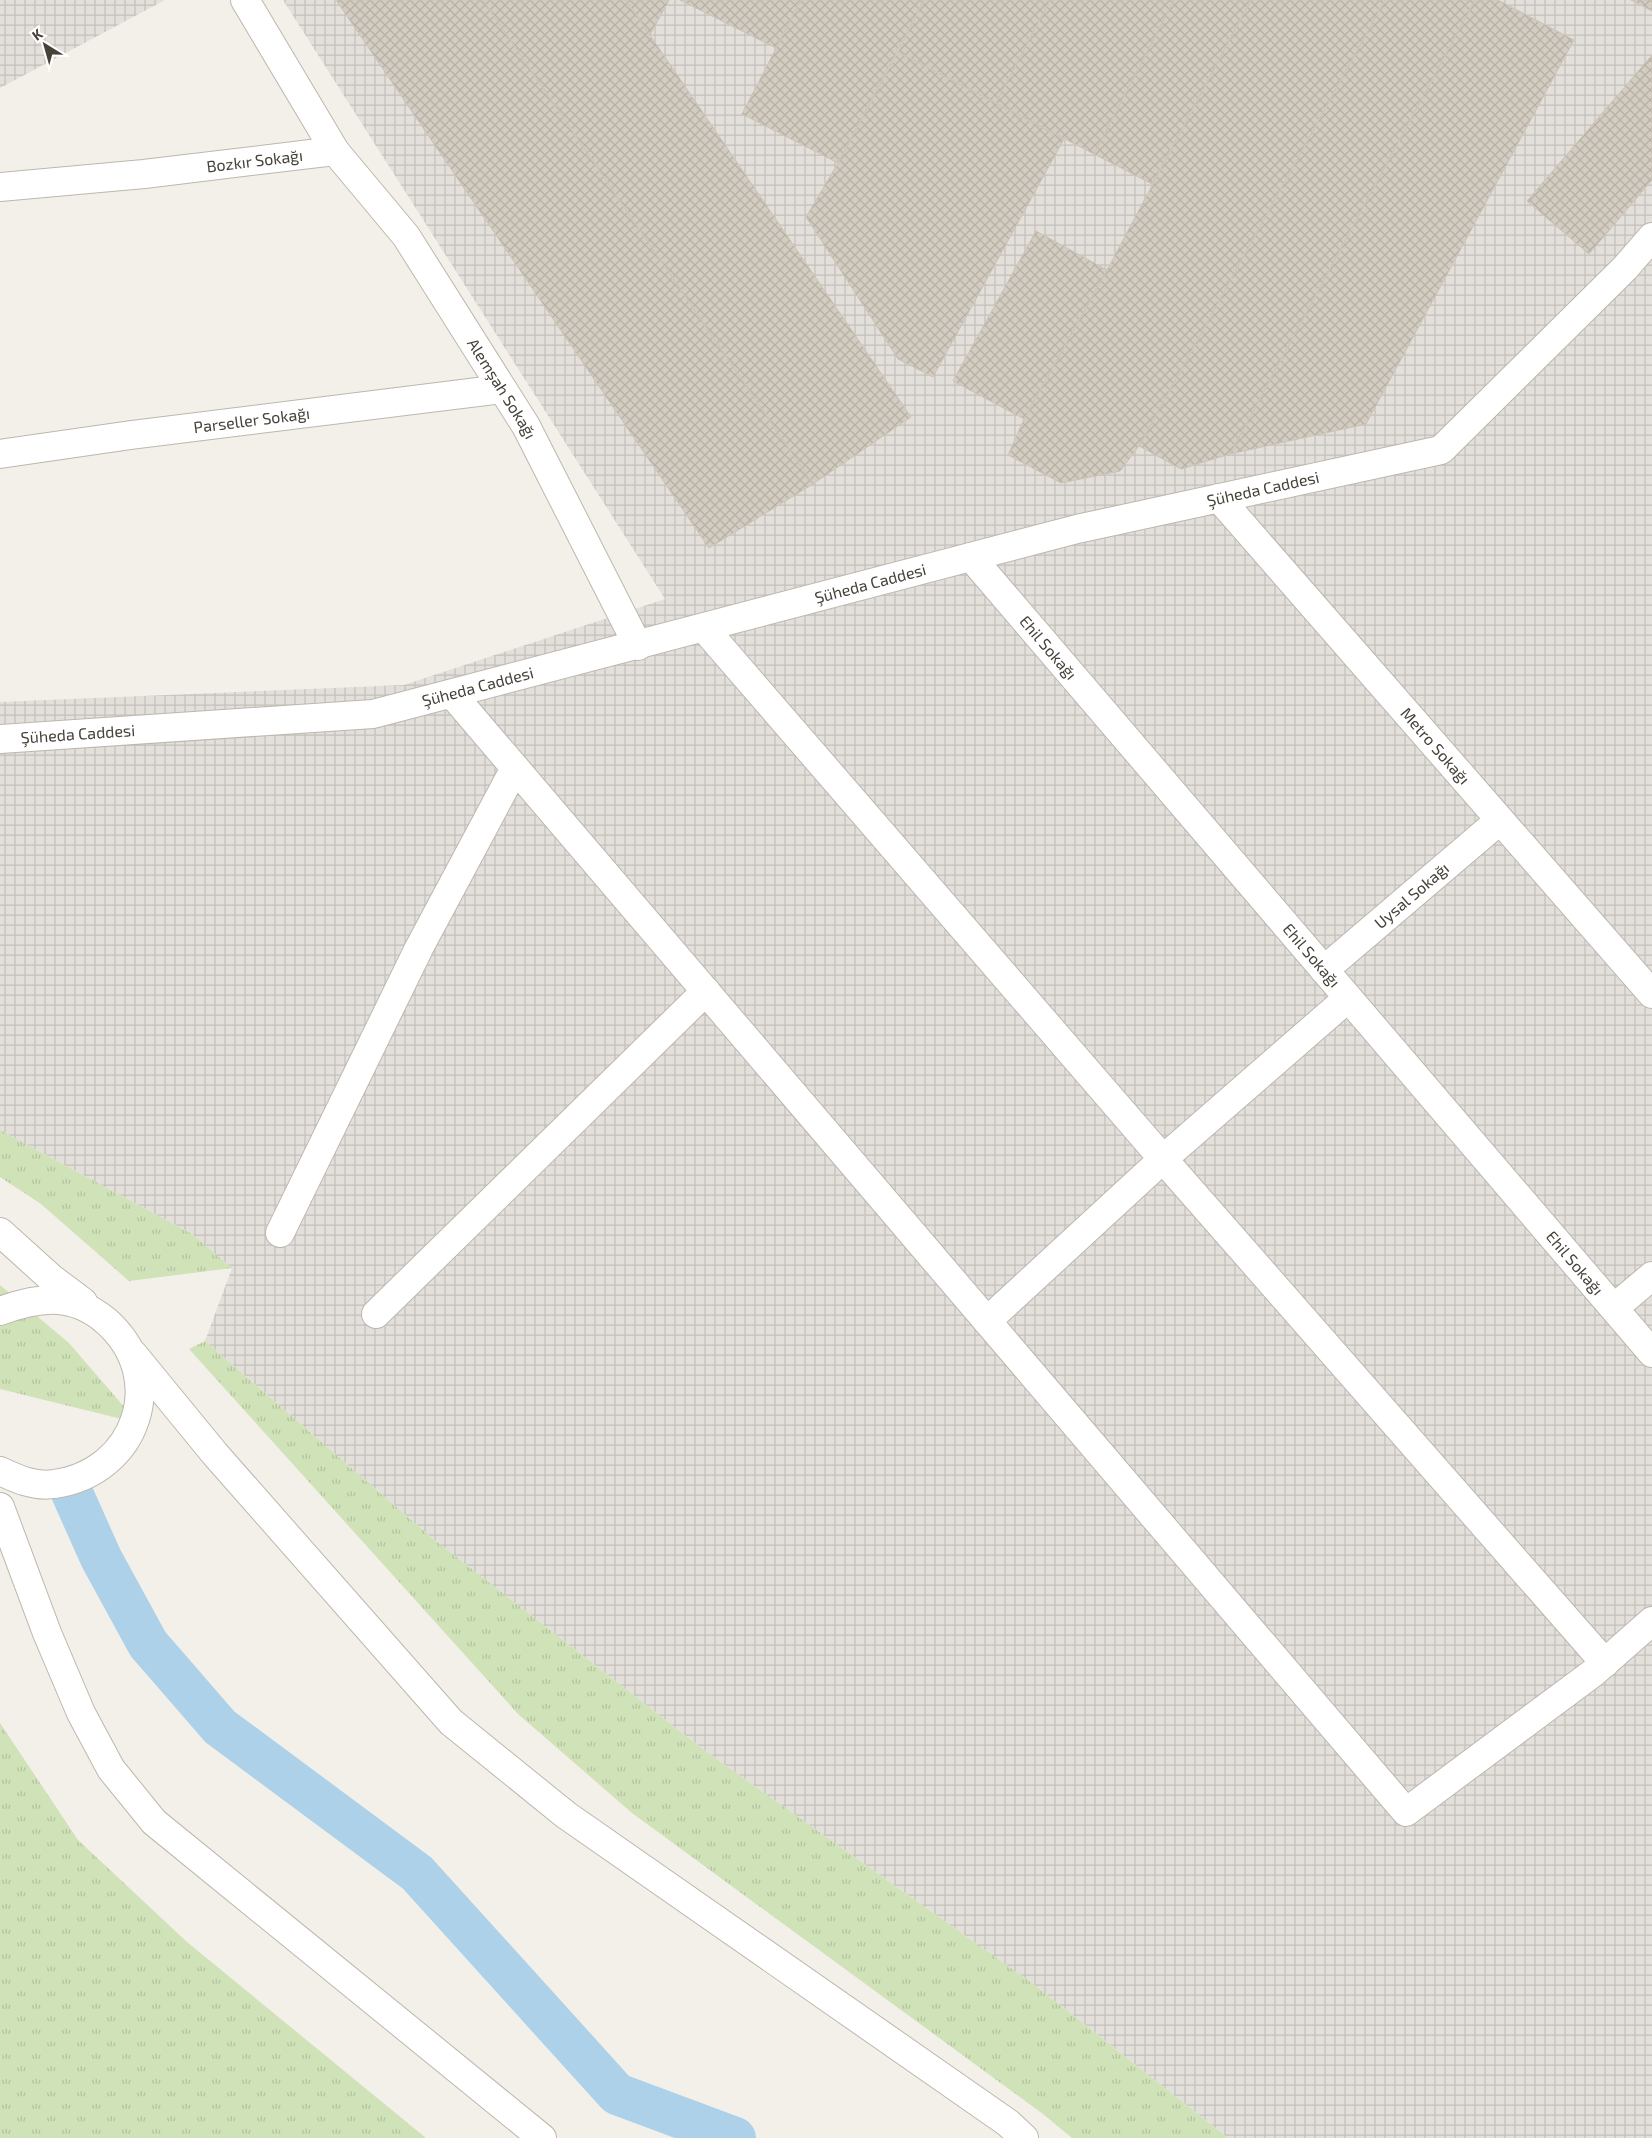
<svg xmlns="http://www.w3.org/2000/svg" width="1652" height="2138" font-family="'Exo 2',sans-serif">
<style>
.industrial{fill:url(#industrial-grid)}
.grass{fill:url(#grass-tufts)}
.lines{fill:none;stroke-linecap:round;stroke-linejoin:round}
.canal{stroke:#add1e8;stroke-width:42}
.building{fill:url(#building-cross-hatch);stroke:#cdc3b5}
.minor-casing{stroke:#bdb7ad;stroke-width:30}
.minor{stroke:#fff;stroke-width:28}
.labels{text-anchor:middle;stroke-width:4.5;stroke-linejoin:round;paint-order:stroke}
.street-label{font-size:16px;fill:#464139;stroke:#fff}
</style>
<defs>
<pattern id="industrial-grid" width="8" height="8" patternUnits="userSpaceOnUse" patternTransform="scale(1.25)"><rect width="8" height="8" fill="#e3dfdb"/><path d="M0 4h8M4 0v8" fill="none" stroke="#c4c1bd"/></pattern>
<pattern id="grass-tufts" width="24" height="20" patternUnits="userSpaceOnUse" patternTransform="scale(1.25)"><rect width="24" height="20" fill="#d0e2b8"/><path d="M3 7l-1-3M5 7V3M7 7l1-3M15 17l-1-3M17 17v-4M19 17l1-3" fill="none" stroke="#b4c39f"/></pattern>
<pattern id="building-cross-hatch" width="8" height="8" patternUnits="userSpaceOnUse" patternTransform="scale(1.25)"><rect width="8" height="8" fill="#d3ccc1"/><path d="M0 0l8 8M0 8l8-8" fill="none" stroke="#b6b0a7"/></pattern>
</defs>
<rect width="100%" height="100%" fill="#f3f0ea"/>
<path class="industrial" d="M0,0H165L0,88Z
M283,0H1652V2138H1228L1036,1986L704,1750L432,1538L205,1341L232,1268L192,1234L0,1130V702L404,685L665,599Z"/>
<path class="grass" d="M0,1130L192,1234L232,1268L129,1281L41,1204L0,1177Z
M0,1285L69,1343L138,1423L0,1389Z
M205,1341L432,1538L704,1750L1036,1986L1228,2138H1072L1043,2114L632,1813L518,1714L189,1349Z
M0,1723L78,1840L187,1942L426,2138H0Z"/>
<g class="lines">
<path class="canal" d="M72,1493L101,1558L148,1644L220,1727L417,1873L617,2094L735,2138"/>
</g>
<path class="building" d="M336,0H483L813,484L709,548Z
M483,0H626L911,417L813,484Z
M626,0H669L650,35Z
M680,0H801L776,48Z
M801,0H924L838,163L742,114Z
M924,0H1050L996,103L898,52Z
M1050,0H1174L1094,154L996,103Z
M1174,0H1251L1152,184L1094,154Z
M1251,0H1385L1139,446L1120,471L1061,483L1008,455L1024,419L1107,270Z
M1385,0H1475L1230,454L1181,469L1139,446Z
M1475,0H1498L1574,40L1366,424L1230,454Z
M1631,0H1652V11Z
M898,52L1064,139L933,377L898,359L806,217L838,163Z
M1652,55V180L1589,254L1527,201Z
M1036,231L1107,270L1024,419L953,381Z"/>
<g class="lines">
<g class="minor-casing">
<g id="minor">
<path id="s1" d="M335,151L406,236L526,426L638,646"/>
<path id="s2" d="M0,187L144,174L335,151L245,0"/>
<path id="s3" d="M0,454L131,435L502,389"/>
<path id="s4" d="M1219,498L1652,994"/>
<path id="s5" d="M971,557L1652,1353"/>
<path d="M704,628L1163,1159L987,1321"/>
<path d="M452,694L1406,1812L1593,1673L1652,1621"/>
<path id="s6" d="M0,739L373,714L1077,529L1441,450L1625,268L1652,237"/>
<path id="s7" d="M1324,970L1500,820"/>
<path d="M1348,998L1163,1159L1605,1663"/>
<path d="M0,1232L51,1278L83,1302"/>
<path d="M280,1233L419,948L515,768"/>
<path d="M1614,1308L1652,1276"/>
<path d="M0,1311C39,1297 72,1292 106,1321C170,1377 137,1473 54,1484C35,1487 17,1479 0,1471"/>
<path d="M376,1314L706,991"/>
<path d="M133,1354L215,1454L451,1722L566,1815L1008,2123L1024,2138"/>
<path d="M0,1507L47,1633L81,1713L111,1769L154,1822L542,2138"/>
</g>
</g>
<use href="#minor" class="minor"/>
</g>
<g class="labels">
<g class="street-label">
<text dy="6" stroke="none"><textPath href="#s2" startOffset="256">Bozkır Sokağı</textPath></text>
<text dy="6" stroke="none"><textPath href="#s1" startOffset="291">Alemşah Sokağı</textPath></text>
<text dy="6" stroke="none"><textPath href="#s3" startOffset="254">Parseller Sokağı</textPath></text>
<text dy="6" stroke="none"><textPath href="#s6" startOffset="1292">Şüheda Caddesi</textPath></text>
<text dy="6" stroke="none"><textPath href="#s6" startOffset="888">Şüheda Caddesi</textPath></text>
<text dy="6" stroke="none"><textPath href="#s5" startOffset="119">Ehil Sokağı</textPath></text>
<text dy="6" stroke="none"><textPath href="#s6" startOffset="482">Şüheda Caddesi</textPath></text>
<text dy="6" stroke="none"><textPath href="#s6" startOffset="78">Şüheda Caddesi</textPath></text>
<text dy="6" stroke="none"><textPath href="#s4" startOffset="329">Metro Sokağı</textPath></text>
<text dy="6" stroke="none"><textPath href="#s7" startOffset="115">Uysal Sokağı</textPath></text>
<text dy="6" stroke="none"><textPath href="#s5" startOffset="524">Ehil Sokağı</textPath></text>
<text dy="6" stroke="none"><textPath href="#s5" startOffset="929">Ehil Sokağı</textPath></text>
</g>
</g>
<g transform="translate(45 45) rotate(323)" stroke="#ffffff" stroke-width="4" paint-order="stroke">
<path d="M0-4L9 19L0 12L-9 19Z" fill="#464139"/>
<text y="-8" font-size="14" font-weight="bold" text-anchor="middle" fill="#464139">K</text>
</g>
</svg>
